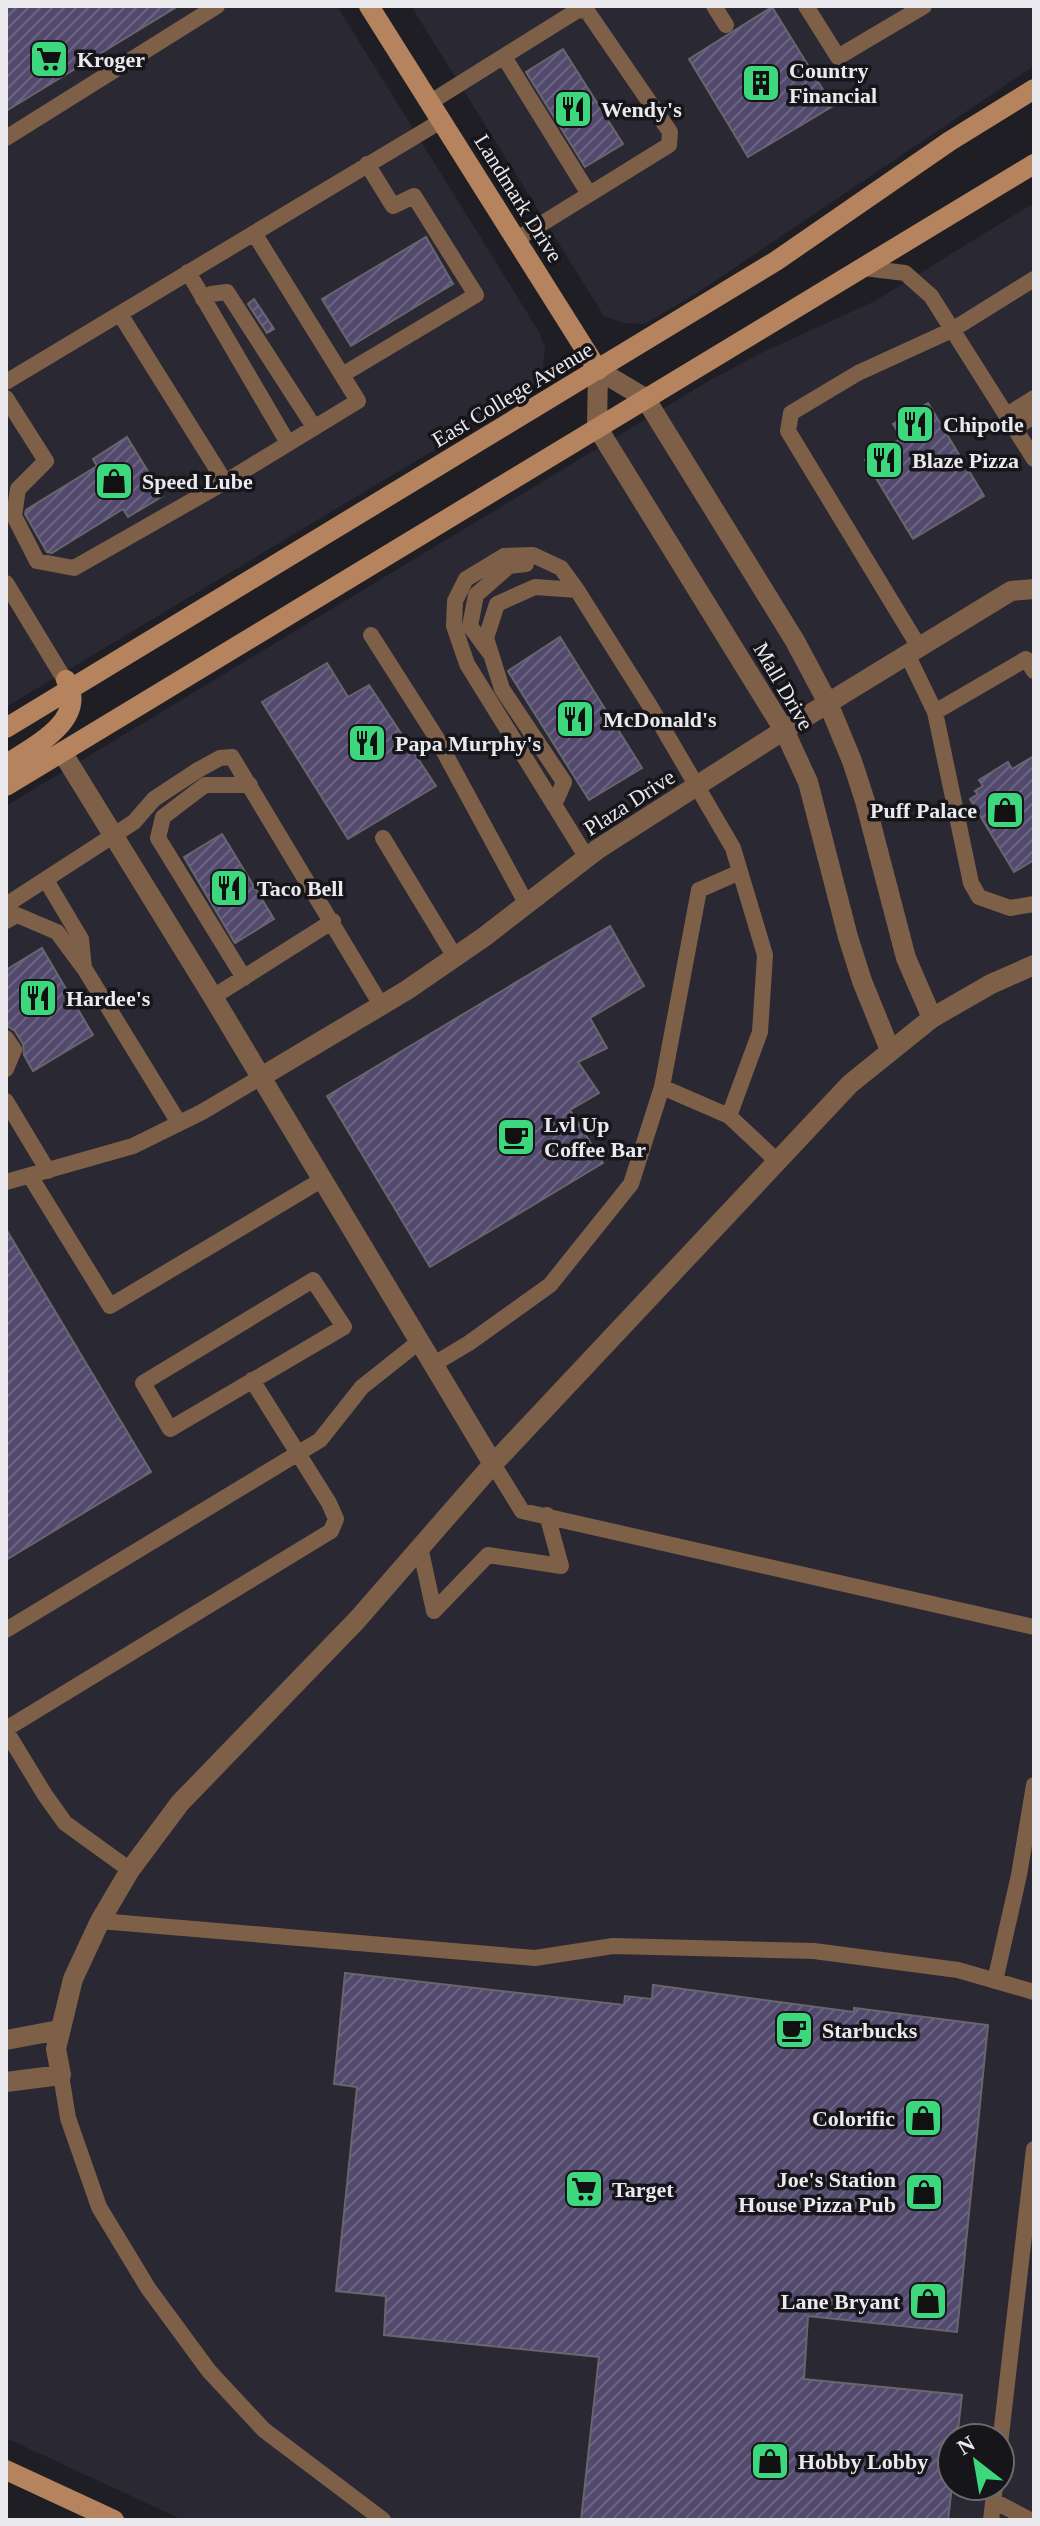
<svg xmlns="http://www.w3.org/2000/svg" width="1040" height="2526" font-family="Georgia,serif">
<style>
.built{fill:#2a2833;fill-rule:evenodd}
.building{fill:url(#building-hatch);stroke:#68666d;stroke-width:2}
.lines{fill:none;stroke-linecap:round;stroke-linejoin:round}
.lane{stroke:#7e5f48;stroke-width:16}
.street{stroke:#7e5f48;stroke-width:20}
.secondary{stroke:#b5835d;stroke-width:20}
.labels{text-anchor:middle;stroke-width:7;stroke-linejoin:round;paint-order:stroke}
.poi-label{font-size:22px;font-weight:bold;fill:#eae9ee;stroke:#16151a;text-anchor:start}
.street-label{font-size:22px;fill:#eae9ee;stroke:#16151a}
</style>
<defs>
<pattern id="building-hatch" width="6" height="6" patternUnits="userSpaceOnUse" patternTransform="scale(2)"><rect width="6" height="6" fill="#52496d"/><path d="M-1 1l2-2M0 6l6-6M5 7l2-2" fill="none" stroke="#6b6382"/></pattern>
</defs>
<rect width="100%" height="100%" fill="#1f1e24"/>
<path class="built" d="M6,6H337L538,330L545,347L543,369L529,393L6,707Z
M411,6H1034V66L697,293L645,324L623,323L604,316Z
M1034,203V2520H183L6,2438V806L712,379L761,353L873,302ZM952,2438H1000V2486H952Z"/>
<path class="building" d="M6,6H178L6,111Z
M772,7L833,106L748,157L689,59Z
M563,49L623,144L585,167L526,72Z
M426,237L453,284L351,346L322,299Z
M254,299L274,329L267,333L248,304Z
M928,403L984,496L913,539L865,460L902,438L893,424Z
M127,437L163,496L128,517L123,509L52,553L47,552L25,514L26,510L97,466L93,459Z
M560,637L642,768L589,800L508,671Z
M327,663L348,697L369,685L436,786L348,839L262,702Z
M1034,756V860L1014,872L970,799L978,794L975,791L983,786L979,780L1008,762L1012,769Z
M222,834L274,919L235,943L184,857Z
M610,926L644,986L590,1018L607,1048L578,1062L599,1093L570,1110L603,1163L430,1267L327,1096Z
M42,948L93,1035L33,1071L24,1055L23,1044L15,1031L6,1025V970Z
M6,1229L151,1472L6,1560Z
M345,1973L624,2005L625,1996L652,1999L653,1985L854,2012V2008L988,2025L957,2332L808,2316L804,2379L962,2395L957,2438H952V2485L948,2520H581L599,2357L384,2335L386,2296L336,2291L357,2087L334,2084Z"/>
<g class="lines">
<path class="lane" d="M714,6L726,25
M806,6L838,57L924,6
M504,57L589,194
M429,103L578,10L587,11L670,132L669,145L517,239
M6,138L217,6
M254,233L342,375L476,295L414,196L393,206L367,164
M864,268L905,273L931,296L1034,459
M188,272L288,443
M203,299L211,294L227,292L314,427
M120,314L225,482L358,401L342,375
M6,382L441,121
M6,398L46,461L18,489L14,516L37,561L74,568L225,482
M1007,415L1034,398
M1015,428L1034,416
M6,583L63,677
M371,635L436,737L526,903
M919,647L788,431L791,413L858,373L952,330L1034,279
M489,652L470,626L476,595L509,566L526,564
M907,654L935,712L971,883L979,897L1010,908L1034,904
M935,712L1026,659L1034,671
M554,805L564,782L502,689L486,638L497,604L535,587L577,590
M383,838L455,957
M587,858L467,664L454,626L455,601L466,579L504,556L533,555L561,568L577,590L650,706L733,848L765,955L760,1032L729,1116L777,1161
M46,880L81,939L84,968L179,1123
M6,905L134,822L154,799L198,770L220,758L232,757L381,1005
M6,921L17,915L57,932L83,967
M244,978L158,838L163,817L205,785H250
M213,997L333,921
M6,1038L14,1050L6,1069
M662,1087L699,890L740,872
M6,1101L48,1171
M30,1176L110,1306L323,1179
M6,1182L133,1146L202,1112L261,1077
M313,1280L344,1327L170,1429L143,1383Z
M434,1364L469,1343L550,1285L631,1184L662,1087L729,1116
M493,1464L522,1511L1034,1627
M420,1547L434,1611
M434,1611L488,1555L561,1566L547,1515
M6,1630L320,1440L362,1387L420,1341
M6,1729L331,1531L336,1519L329,1503L252,1380
M6,1731L45,1795L65,1823L130,1870
M100,1921L535,1958L613,1946L814,1951L958,1970L1034,1992
M995,1981L1019,1875L1034,1785
M61,2075L68,2118L99,2207L148,2288L209,2371L264,2430L383,2520
M1000,2444L1034,2149
M994,2501L1030,2520
M991,2520L995,2486"/>
<path class="street" d="M62,752L213,997L493,1464
M890,1050L862,981L848,937L808,782L784,730L597,427L598,370L645,398L795,641L828,703L852,761L865,801L906,958L932,1018
M261,1077L407,990L484,937L598,849L784,730L1011,591L1034,589
M6,2040L59,2030
M6,2082L61,2075L56,2049L73,1979L100,1921L130,1870L180,1803L357,1620L493,1464L850,1084L932,1018L991,984L1034,965"/>
<path class="secondary" d="M369,6L598,370
M6,728L776,261L950,141L1034,89
M6,764C32,748 89,720 66,680
M6,786L1034,164
M6,2470L114,2520"/>
</g>
<defs>
<g id="supermarket-square" transform="scale(2)"><rect x="-9" y="-9" width="18" height="18" rx="4" fill="#3dd77e" stroke="#16151a"/><path d="M-6-5.5h2.5l.6 2H6L4.5 2H-2.5L-4.4-4H-6ZM-1.5 3.2a1.3 1.3 0 1 0 .1 0ZM3 3.2a1.3 1.3 0 1 0 .1 0Z" fill="#111"/></g>
<g id="building-square" transform="scale(2)"><rect x="-9" y="-9" width="18" height="18" rx="4" fill="#3dd77e" stroke="#16151a"/><path d="M-4-6H4V6H1V3H-1V6H-4ZM-2.5-4.3h1.7v1.8h-1.7ZM.8-4.3h1.7v1.8H.8ZM-2.5-1h1.7V.8h-1.7ZM.8-1h1.7V.8H.8Z" fill="#111"/></g>
<g id="restaurant-square" transform="scale(2)"><rect x="-9" y="-9" width="18" height="18" rx="4" fill="#3dd77e" stroke="#16151a"/><path d="M-5-6h1v4h1v-4h1v4h1v-4h1v5L-1.5 .5V6h-2V.5L-5-1ZM5-6V6H3V1.5H1.5Q1.5-4 5-6Z" fill="#111"/></g>
<g id="shop-square" transform="scale(2)"><rect x="-9" y="-9" width="18" height="18" rx="4" fill="#3dd77e" stroke="#16151a"/><path d="M-5-2.5h2.3a2.7 3.5 0 0 1 5.4 0H5L5.5 6h-11ZM-1.5-2.5h3a1.5 2.3 0 0 0-3 0Z" fill="#111"/></g>
<g id="cafe-square" transform="scale(2)"><rect x="-9" y="-9" width="18" height="18" rx="4" fill="#3dd77e" stroke="#16151a"/><path d="M-5.5-4.5H6V0H3Q3 3.5 0 3.5H-2.5Q-5.5 3.5-5.5 0ZM3-3.2v2h1.7v-2ZM-6 4.5H4V6H-6Z" fill="#111"/></g>
</defs>
<g fill-rule="evenodd">
<use href="#supermarket-square" x="49" y="59"/>
<use href="#building-square" x="761" y="83"/>
<use href="#restaurant-square" x="573" y="109"/>
<use href="#restaurant-square" x="915" y="424"/>
<use href="#restaurant-square" x="884" y="460"/>
<use href="#shop-square" x="114" y="481"/>
<use href="#restaurant-square" x="575" y="719"/>
<use href="#restaurant-square" x="367" y="743"/>
<use href="#shop-square" x="1005" y="810"/>
<use href="#restaurant-square" x="229" y="888"/>
<use href="#restaurant-square" x="38" y="998"/>
<use href="#cafe-square" x="516" y="1137"/>
<use href="#cafe-square" x="794" y="2030"/>
<use href="#shop-square" x="923" y="2118"/>
<use href="#supermarket-square" x="584" y="2189"/>
<use href="#shop-square" x="924" y="2192"/>
<use href="#shop-square" x="928" y="2301"/>
<use href="#shop-square" x="770" y="2461"/>
</g>
<g class="labels">
<g class="poi-label">
<text x="77" y="67">Kroger</text>
<text x="789" y="78">Country<tspan x="789" dy="25">Financial</tspan></text>
<text x="601" y="117">Wendy's</text>
<text x="943" y="432">Chipotle</text>
<text x="912" y="468">Blaze Pizza</text>
<text x="142" y="489">Speed Lube</text>
<text x="603" y="727">McDonald's</text>
<text x="395" y="751">Papa Murphy's</text>
<text x="977" y="818" text-anchor="end">Puff Palace</text>
<text x="257" y="896">Taco Bell</text>
<text x="66" y="1006">Hardee's</text>
<text x="544" y="1132">Lvl Up<tspan x="544" dy="25">Coffee Bar</tspan></text>
<text x="822" y="2038">Starbucks</text>
<text x="895" y="2126" text-anchor="end">Colorific</text>
<text x="896" y="2187" text-anchor="end">Joe's Station<tspan x="896" dy="25">House Pizza Pub</tspan></text>
<text x="612" y="2197">Target</text>
<text x="900" y="2309" text-anchor="end">Lane Bryant</text>
<text x="798" y="2469">Hobby Lobby</text>
</g>
<g class="street-label">
<text transform="translate(519 198) rotate(58)" y="8">Landmark Drive</text>
<text transform="translate(512 394) rotate(-31)" y="8">East College Avenue</text>
<text transform="translate(784 686) rotate(60)" y="8">Mall Drive</text>
<text transform="translate(629 802) rotate(-33)" y="8">Plaza Drive</text>
</g>
</g>
<rect width="1040" height="2526" fill="none" stroke="#eae9ee" stroke-width="16"/>
<g transform="translate(976 2462) rotate(329)"><circle r="38" fill="#16151a" stroke="#6b6a6f" stroke-width="2"/>
<path d="M0-6L14 30L0 20L-14 30Z" fill="#3dd77e"/>
<text y="-12" font-size="22" font-weight="bold" text-anchor="middle" fill="#eae9ee">N</text>
</g>
</svg>
